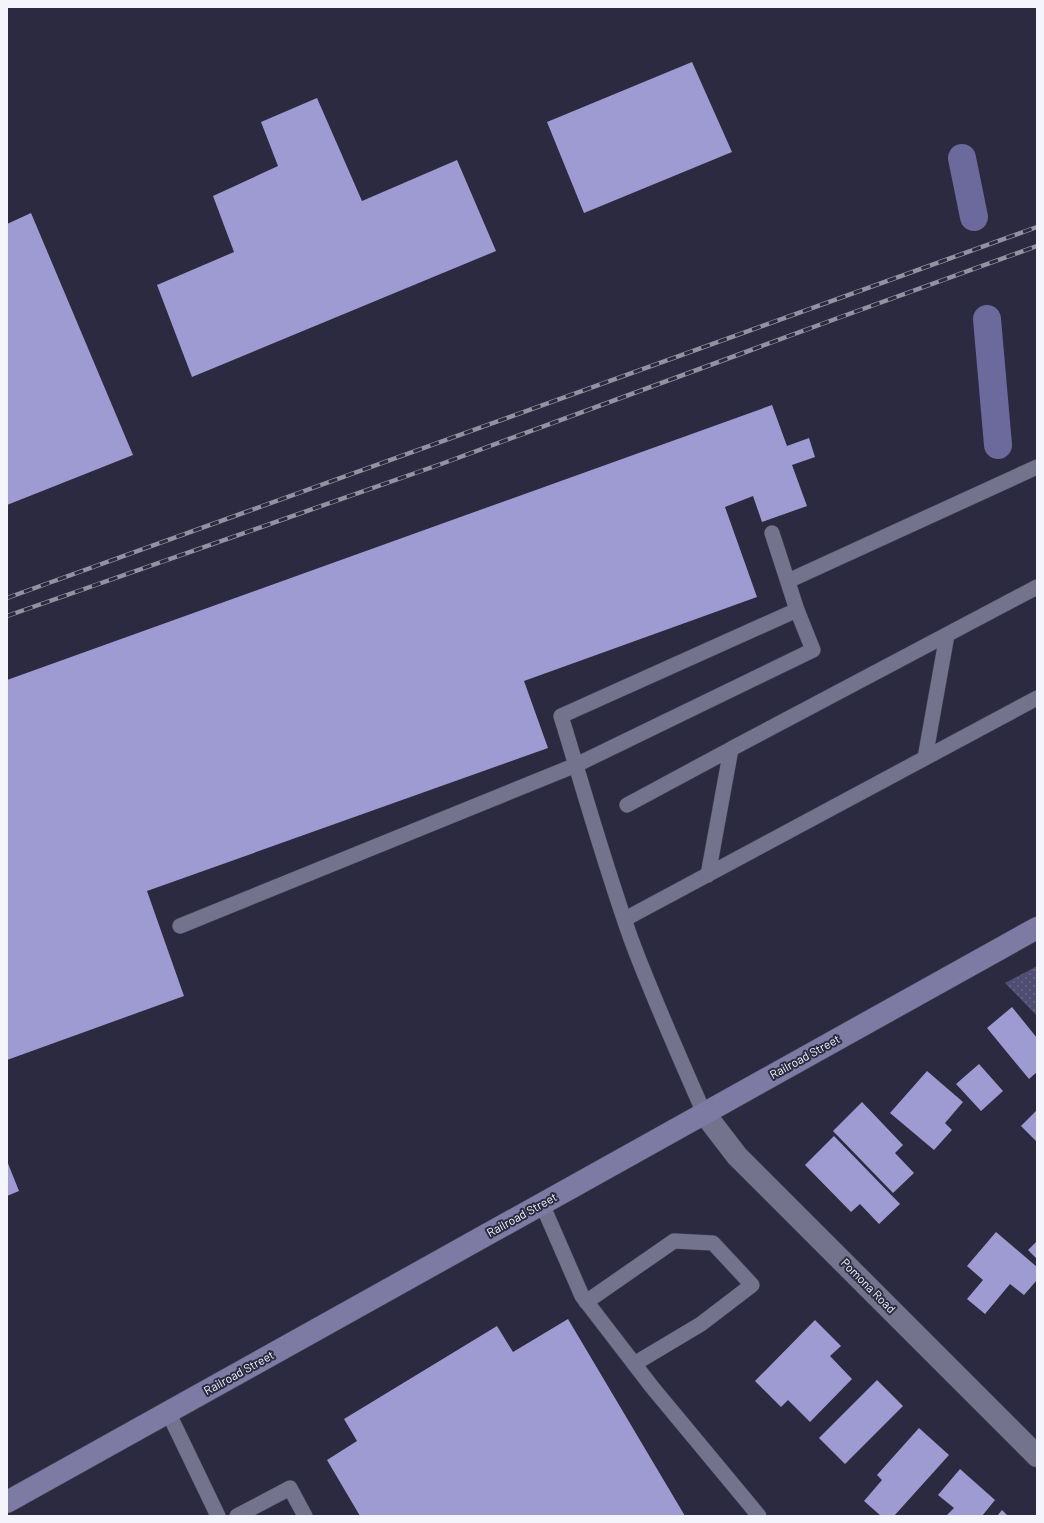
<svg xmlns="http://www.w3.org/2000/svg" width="1044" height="1523" font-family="Barlow,sans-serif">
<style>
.green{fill:url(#green-dots)}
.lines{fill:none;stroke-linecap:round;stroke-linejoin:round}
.canal{stroke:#6c699d;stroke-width:28}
.building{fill:#9d9bd2}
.service-casing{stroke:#454455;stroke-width:16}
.tertiary-casing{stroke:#454455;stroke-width:23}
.secondary-casing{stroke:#454455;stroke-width:23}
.service{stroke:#74738d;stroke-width:15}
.tertiary{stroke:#74738d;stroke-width:22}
.secondary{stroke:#7d7ba3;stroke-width:22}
.rail-casing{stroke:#9392a2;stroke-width:4.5}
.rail{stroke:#2b2a40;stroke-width:3;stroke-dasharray:9;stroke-linecap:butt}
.labels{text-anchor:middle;stroke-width:4;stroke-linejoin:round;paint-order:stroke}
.street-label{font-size:12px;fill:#f4f4fd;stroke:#2b2a40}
</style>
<defs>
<pattern id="green-dots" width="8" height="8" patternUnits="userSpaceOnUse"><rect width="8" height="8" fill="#4f4d71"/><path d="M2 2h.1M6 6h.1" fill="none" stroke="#696786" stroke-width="1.8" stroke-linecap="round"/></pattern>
</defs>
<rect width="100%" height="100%" fill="#2b2a40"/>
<path class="green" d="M1037,966V1016L1005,983Z"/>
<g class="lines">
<path class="canal" d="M962,158L974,217
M987,319L998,445"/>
</g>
<path class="building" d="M692,62L732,152L584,213L547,122Z
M317,98L362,201L457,160L496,251L192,377L157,285L234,252L213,196L278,166L261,122Z
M31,213L133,455L7,505V224Z
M772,405L787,446L809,438L815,457L792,465L807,506L762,522L753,496L725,507L757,597L524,681L548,748L147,891L184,996L7,1060V680Z
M1012,1007L1037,1038V1072L1029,1079L987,1028Z
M979,1064L1003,1091L981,1111L956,1084Z
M927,1071L963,1102L945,1123L952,1130L934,1150L890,1113Z
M862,1102L903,1145L895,1153L914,1173L893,1193L833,1131Z
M1037,1110V1142L1021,1126Z
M834,1136L900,1204L879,1224L860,1204L851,1212L805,1165Z
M7,1161L19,1191L7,1196Z
M996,1232L1037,1267V1280L1024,1295L1010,1284L985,1314L967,1299L983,1280L967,1266Z
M1037,1241V1259L1028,1250Z
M568,1319L685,1516H360L327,1460L357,1441L344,1419L497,1326L513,1352Z
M815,1320L841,1346L830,1356L852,1379L810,1422L788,1400L781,1407L755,1381Z
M877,1380L903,1406L845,1464L819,1438Z
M919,1428L949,1455L894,1516H881L864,1501L882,1480L877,1475Z
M960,1469L995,1500L982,1516H946L954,1508L938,1495Z
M1002,1510L1008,1516H997Z"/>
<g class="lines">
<g class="service-casing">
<path id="service" d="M772,533L797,610
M788,581L1037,467
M925,758L947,635
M627,805L731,749
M708,875L731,749L1037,587
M625,919L1037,698
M180,926L576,765L813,650L797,610L561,716C584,791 605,866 631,939C653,998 679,1056 704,1113
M542,1204L582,1296L652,1387L759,1516
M586,1302L674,1241L713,1243L752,1285L701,1324L634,1364
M168,1412L218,1516
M237,1516L290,1488L305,1516"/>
</g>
<g class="tertiary-casing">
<path id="tertiary" d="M704,1113L737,1156L1037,1456"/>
</g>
<g class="secondary-casing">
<path id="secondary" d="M7,1502L1037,928"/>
</g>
<use href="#service" class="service"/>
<use href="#tertiary" class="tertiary"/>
<use href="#secondary" class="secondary"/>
<g class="rail-casing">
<path id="rail" d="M7,598L1037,227
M7,616L444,463L838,318L1037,246"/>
</g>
<use href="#rail" class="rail"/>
</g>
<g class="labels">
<g class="street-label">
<text transform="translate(805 1057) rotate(-29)" y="4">Railroad Street</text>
<text transform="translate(522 1215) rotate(-29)" y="4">Railroad Street</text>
<text transform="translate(868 1286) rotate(45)" y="4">Pomona Road</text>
<text transform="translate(239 1373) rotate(-29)" y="4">Railroad Street</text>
</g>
</g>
<rect width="1044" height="1523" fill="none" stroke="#f4f4fd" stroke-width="16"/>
</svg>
